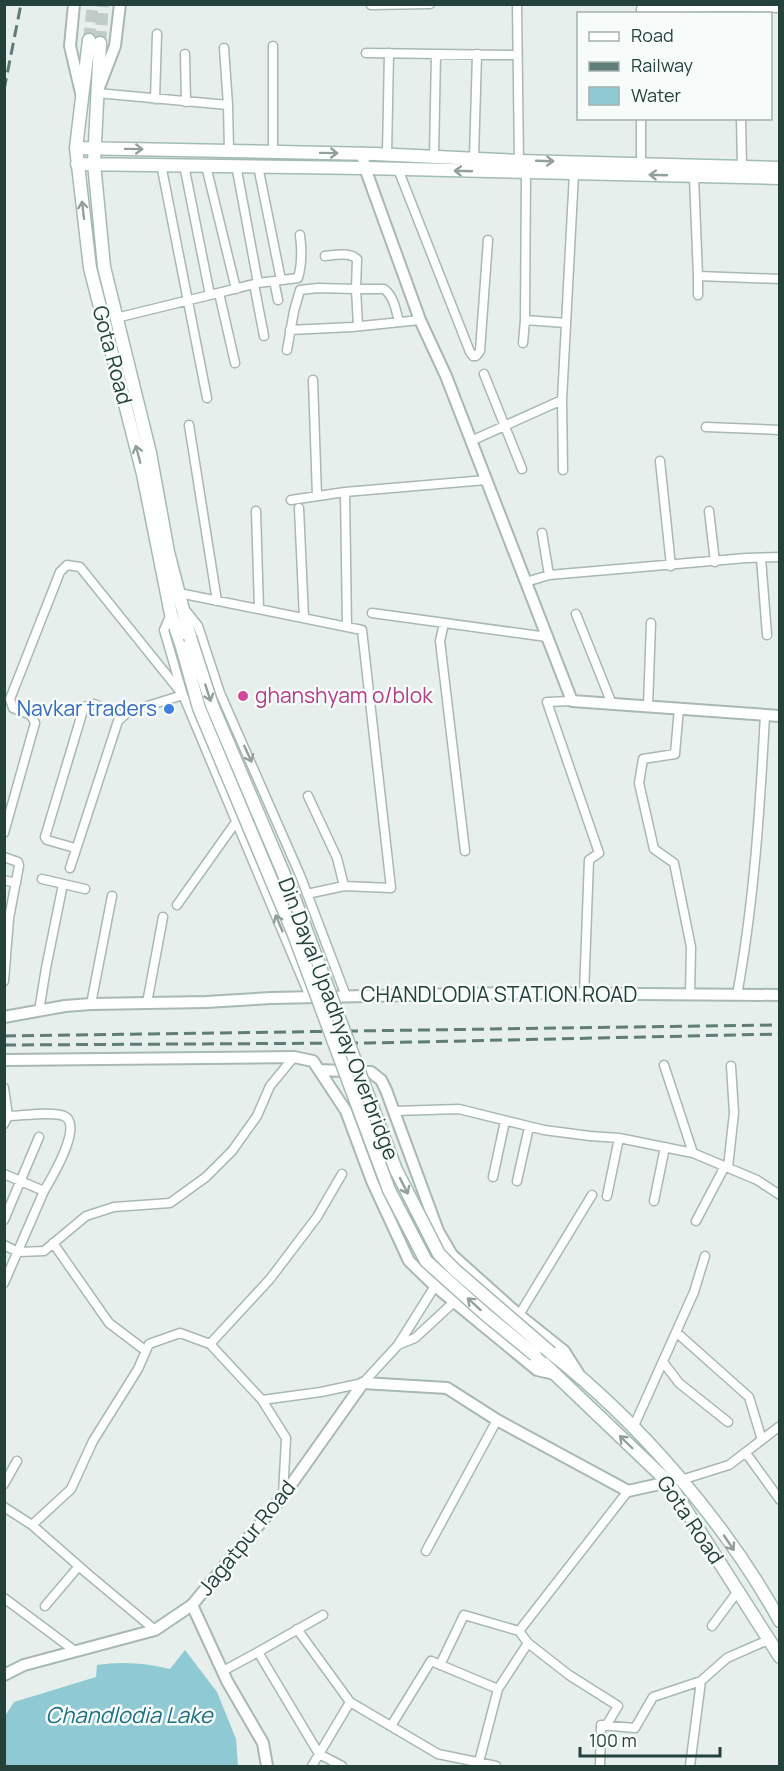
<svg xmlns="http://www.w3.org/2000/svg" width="784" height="1771" font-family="Manrope,sans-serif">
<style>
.water{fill:#8ec9d4}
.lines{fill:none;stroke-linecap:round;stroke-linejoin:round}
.secondary-tunnel{stroke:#bfccc8;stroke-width:12;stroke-dasharray:12 6;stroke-linecap:butt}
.minor-casing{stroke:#a8b8b2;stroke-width:11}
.tertiary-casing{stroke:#a8b8b2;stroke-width:14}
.secondary-casing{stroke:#a4bbb3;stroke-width:15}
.minor{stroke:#fff;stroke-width:8}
.tertiary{stroke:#fff;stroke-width:10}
.secondary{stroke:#fff;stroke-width:12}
.rail{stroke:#5f7d75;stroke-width:3;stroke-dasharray:12 6;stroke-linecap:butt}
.secondary-bridge-casing{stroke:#a4bbb3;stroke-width:15;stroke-linecap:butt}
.secondary-bridge{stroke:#fff;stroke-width:12}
.oneway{stroke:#92a09c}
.hotel-dot{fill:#d1479c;stroke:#f7fbf9;stroke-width:2}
.shop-dot{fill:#3f7fe0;stroke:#f7fbf9;stroke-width:2}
.labels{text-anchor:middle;stroke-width:5;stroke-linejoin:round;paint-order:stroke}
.street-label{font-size:21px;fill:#24423a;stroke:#f7fbf9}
.hotel-label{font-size:21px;fill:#b23c85;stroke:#f7fbf9;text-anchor:start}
.shop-label{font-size:21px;fill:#366cbe;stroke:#f7fbf9;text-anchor:end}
.water-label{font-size:22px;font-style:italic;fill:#1c6f80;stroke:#f7fbf9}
</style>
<rect width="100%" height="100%" fill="#e6efeb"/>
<path class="water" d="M185,1650L217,1692L236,1739L238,1766H5V1716L14,1702L96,1677L97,1665C121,1661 147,1663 170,1669Z"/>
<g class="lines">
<path class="secondary-tunnel" d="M89,40L93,4
M100,43L103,4"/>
<g class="minor-casing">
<path id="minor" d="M517,4L519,166
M371,5L430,4
M725,7L780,8
M641,14V9L725,7V4
M273,46V151
M224,48L228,105L229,151
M366,53L517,55
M185,54L186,102
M97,93L228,105
M155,99L157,34
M641,118V164
M741,118L742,167
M387,154L389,53
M434,156L436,54
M474,158L477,54
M161,164L207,398
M184,165L210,295L258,283L298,278C302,264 302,250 300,235
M236,165L258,283
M206,166L236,289
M258,166L281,280
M398,169L470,352L473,356H476L480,351L488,240
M694,177L698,276L780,279
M325,256C335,255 349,252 357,259L356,289H384C394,296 396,311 399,322
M274,281L278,300
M254,284L264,336
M219,293L235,363
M698,295V276
M116,318L210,295
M525,320L566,323
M290,330L352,327L420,320
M523,343L525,320L526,172
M287,350L294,311L300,290L318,288L356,289L358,326
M484,374L522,469
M313,380L317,496
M189,425L217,601
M706,427L780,430
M471,441L562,400
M660,461L671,566
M563,470L562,400L574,173
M345,492L347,627
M291,500L345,492L486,480
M299,508L304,618
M256,511L259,609
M709,511L715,562
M542,533L549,575
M761,558L767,635
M526,582L549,575L746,558L780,557
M179,593L362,630L391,888L344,886L307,894
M186,611L198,626L220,693L300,875L346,996
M372,613L547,637
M171,614L164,630L183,695L310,997
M576,614L612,704
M444,623L440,641L465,851
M572,701L547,702L599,853L589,860L584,994
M648,706L651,623
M679,708L675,754L643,759L639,783L654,849L674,863L691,947L690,995
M308,796L337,858L344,886
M4,833L35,723L31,715L13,708L10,699L60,572L67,565L80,567L183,695
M75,848L47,840L45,837L84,707L94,704L123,716
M4,857L18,862L19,866L9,918L4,981
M70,868L118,721L128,712L183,695
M42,879L85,889
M4,880L16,883
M177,905L236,822L238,821
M737,995C754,903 760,808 765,715
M147,1003L163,917
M91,1004L112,896
M39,1011L46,968L63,884
M664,1065L693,1153
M4,1088L8,1116L4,1124
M394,1111L459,1109L544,1130L590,1136L619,1138L693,1153L757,1180L780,1195
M8,1116C21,1116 53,1111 64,1116C84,1125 51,1179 44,1191
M728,1167L734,1113L731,1066
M4,1174L44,1191L4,1283
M493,1177L505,1121
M517,1181L529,1127
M607,1196L619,1138
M654,1201L665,1147
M4,1220L39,1137
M696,1221L725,1166
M53,1243L109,1323L146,1351
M4,1245L18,1252L44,1251L86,1216L114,1207L170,1203L206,1177L232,1151L257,1116L270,1086L294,1057
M519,1315L592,1195
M676,1332L749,1397L762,1440
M210,1344L270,1279L317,1217L342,1174
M398,1345L415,1338L454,1302
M663,1362L679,1383L728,1422
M262,1400L321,1392L363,1383L398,1345L435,1286L450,1259
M633,1428L694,1292L705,1256
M746,1453L780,1500
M681,1480L729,1465L780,1426
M4,1484L17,1461
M4,1507L32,1525
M426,1551L497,1420
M4,1598L75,1651
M45,1606L79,1566
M712,1626L738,1591
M297,1629L350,1702
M155,1630L89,1575L32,1525L71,1489L93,1441L138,1369L149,1344L180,1333L210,1344L262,1400L286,1438L283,1496
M528,1643L569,1675L618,1706L606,1726
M258,1652L323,1615
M440,1665L464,1615L519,1631
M223,1671L258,1652L319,1754L342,1766
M498,1689L528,1643L519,1631L628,1491
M391,1726L431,1661L498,1689L479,1762
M312,1766L350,1702L438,1754L496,1766
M600,1766L601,1725L635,1728L653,1697L701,1681
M690,1766L701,1681L727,1658L768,1640"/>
</g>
<g class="tertiary-casing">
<path id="tertiary" d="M74,4L70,46L81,93
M100,85L115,46L120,4
M362,153L365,168L420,320L446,376L572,701L780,716
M4,1017L65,1006L91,1004L206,1002L271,998L513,993L780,995
M4,1060L294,1057L313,1061L346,1111L372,1181L409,1261L435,1286L537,1370L555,1374
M319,1070L371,1072L381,1080L386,1090L438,1231L452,1255L519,1315L564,1351L578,1373
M192,1605L227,1681L263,1743L267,1766
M4,1675L24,1665L155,1630L192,1605L283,1496L363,1383L447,1388L497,1420L628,1491L673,1481"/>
</g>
<g class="secondary-casing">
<path id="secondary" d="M89,40L76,148L90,268L143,474L171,614L182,647
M100,43L94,163L104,267L150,453L168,552L190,637
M76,148L375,154L519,161L780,168
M77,164L365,168L780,178
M551,1353C640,1423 725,1522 780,1621
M535,1355L668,1482L780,1657"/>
</g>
<use href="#minor" class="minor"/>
<use href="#tertiary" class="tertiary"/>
<use href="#secondary" class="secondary"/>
<path class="rail" d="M4,90L21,4
M4,1036L772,1025
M4,1045L369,1043L780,1034"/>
<g class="secondary-bridge-casing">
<path id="secondary-bridge" d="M190,637L212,705L294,898L396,1170L439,1254L456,1271L551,1353
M182,647L199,708L293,932L389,1190L426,1261L485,1314L535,1355"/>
</g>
<use href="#secondary-bridge" class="secondary-bridge"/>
</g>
<defs><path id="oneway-shaft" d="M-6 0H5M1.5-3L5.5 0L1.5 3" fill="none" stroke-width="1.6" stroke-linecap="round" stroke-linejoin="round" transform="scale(1.5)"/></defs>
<g class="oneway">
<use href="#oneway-shaft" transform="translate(134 149) rotate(1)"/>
<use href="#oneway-shaft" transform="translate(329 153) rotate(1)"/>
<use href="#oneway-shaft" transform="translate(545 161) rotate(2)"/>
<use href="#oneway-shaft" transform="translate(463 171) rotate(-178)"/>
<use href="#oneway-shaft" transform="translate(658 175) rotate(-178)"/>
<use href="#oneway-shaft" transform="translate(83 210) rotate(-97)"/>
<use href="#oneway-shaft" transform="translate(138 454) rotate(-105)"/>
<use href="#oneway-shaft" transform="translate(208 693) rotate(72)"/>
<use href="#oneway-shaft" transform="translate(248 754) rotate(65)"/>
<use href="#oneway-shaft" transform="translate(279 923) rotate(-113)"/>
<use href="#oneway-shaft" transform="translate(404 1186) rotate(63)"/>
<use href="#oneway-shaft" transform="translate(474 1304) rotate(-138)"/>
<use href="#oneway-shaft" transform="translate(626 1442) rotate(-136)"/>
<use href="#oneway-shaft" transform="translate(729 1543) rotate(56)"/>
</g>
<circle class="hotel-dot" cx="243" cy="696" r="6"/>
<circle class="shop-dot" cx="169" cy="709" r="6"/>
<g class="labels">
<g class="street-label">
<text transform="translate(112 355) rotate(75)" y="7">Gota Road</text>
<text x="499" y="1002">CHANDLODIA STATION ROAD</text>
<text transform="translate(338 1019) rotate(69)" y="7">Din Dayal Upadhyay Overbridge</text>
<text transform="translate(690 1520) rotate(56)" y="7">Gota Road</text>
<text transform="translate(247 1538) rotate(-51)" y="7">Jagatpur Road</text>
</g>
<g class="hotel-label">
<text x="255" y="703">ghanshyam o/blok</text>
</g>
<g class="shop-label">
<text x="157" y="716">Navkar traders</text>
</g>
<g class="water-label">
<text x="129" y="1723">Chandlodia Lake</text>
</g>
</g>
<rect width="784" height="1771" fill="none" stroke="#24423a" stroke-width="12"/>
<rect x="577" y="12" width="195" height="108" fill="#f7fbf9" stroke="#a3b1ad" stroke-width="1.5"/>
<rect x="589" y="32" width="30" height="9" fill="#ffffff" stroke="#a3b1ad" stroke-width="1.5"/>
<text x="631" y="42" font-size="18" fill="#24423a">Road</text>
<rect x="589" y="62" width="30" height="9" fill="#5f7d75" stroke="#a3b1ad" stroke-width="1.5"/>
<text x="631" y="72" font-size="18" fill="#24423a">Railway</text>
<rect x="589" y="87" width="30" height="18" fill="#8ec9d4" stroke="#a3b1ad" stroke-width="1.5"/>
<text x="631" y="102" font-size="18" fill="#24423a">Water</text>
<path d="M580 1747v9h140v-9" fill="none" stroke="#24423a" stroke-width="3"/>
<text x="589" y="1747" font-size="18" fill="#24423a" stroke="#f7fbf9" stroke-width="4.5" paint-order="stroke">100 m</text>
</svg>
